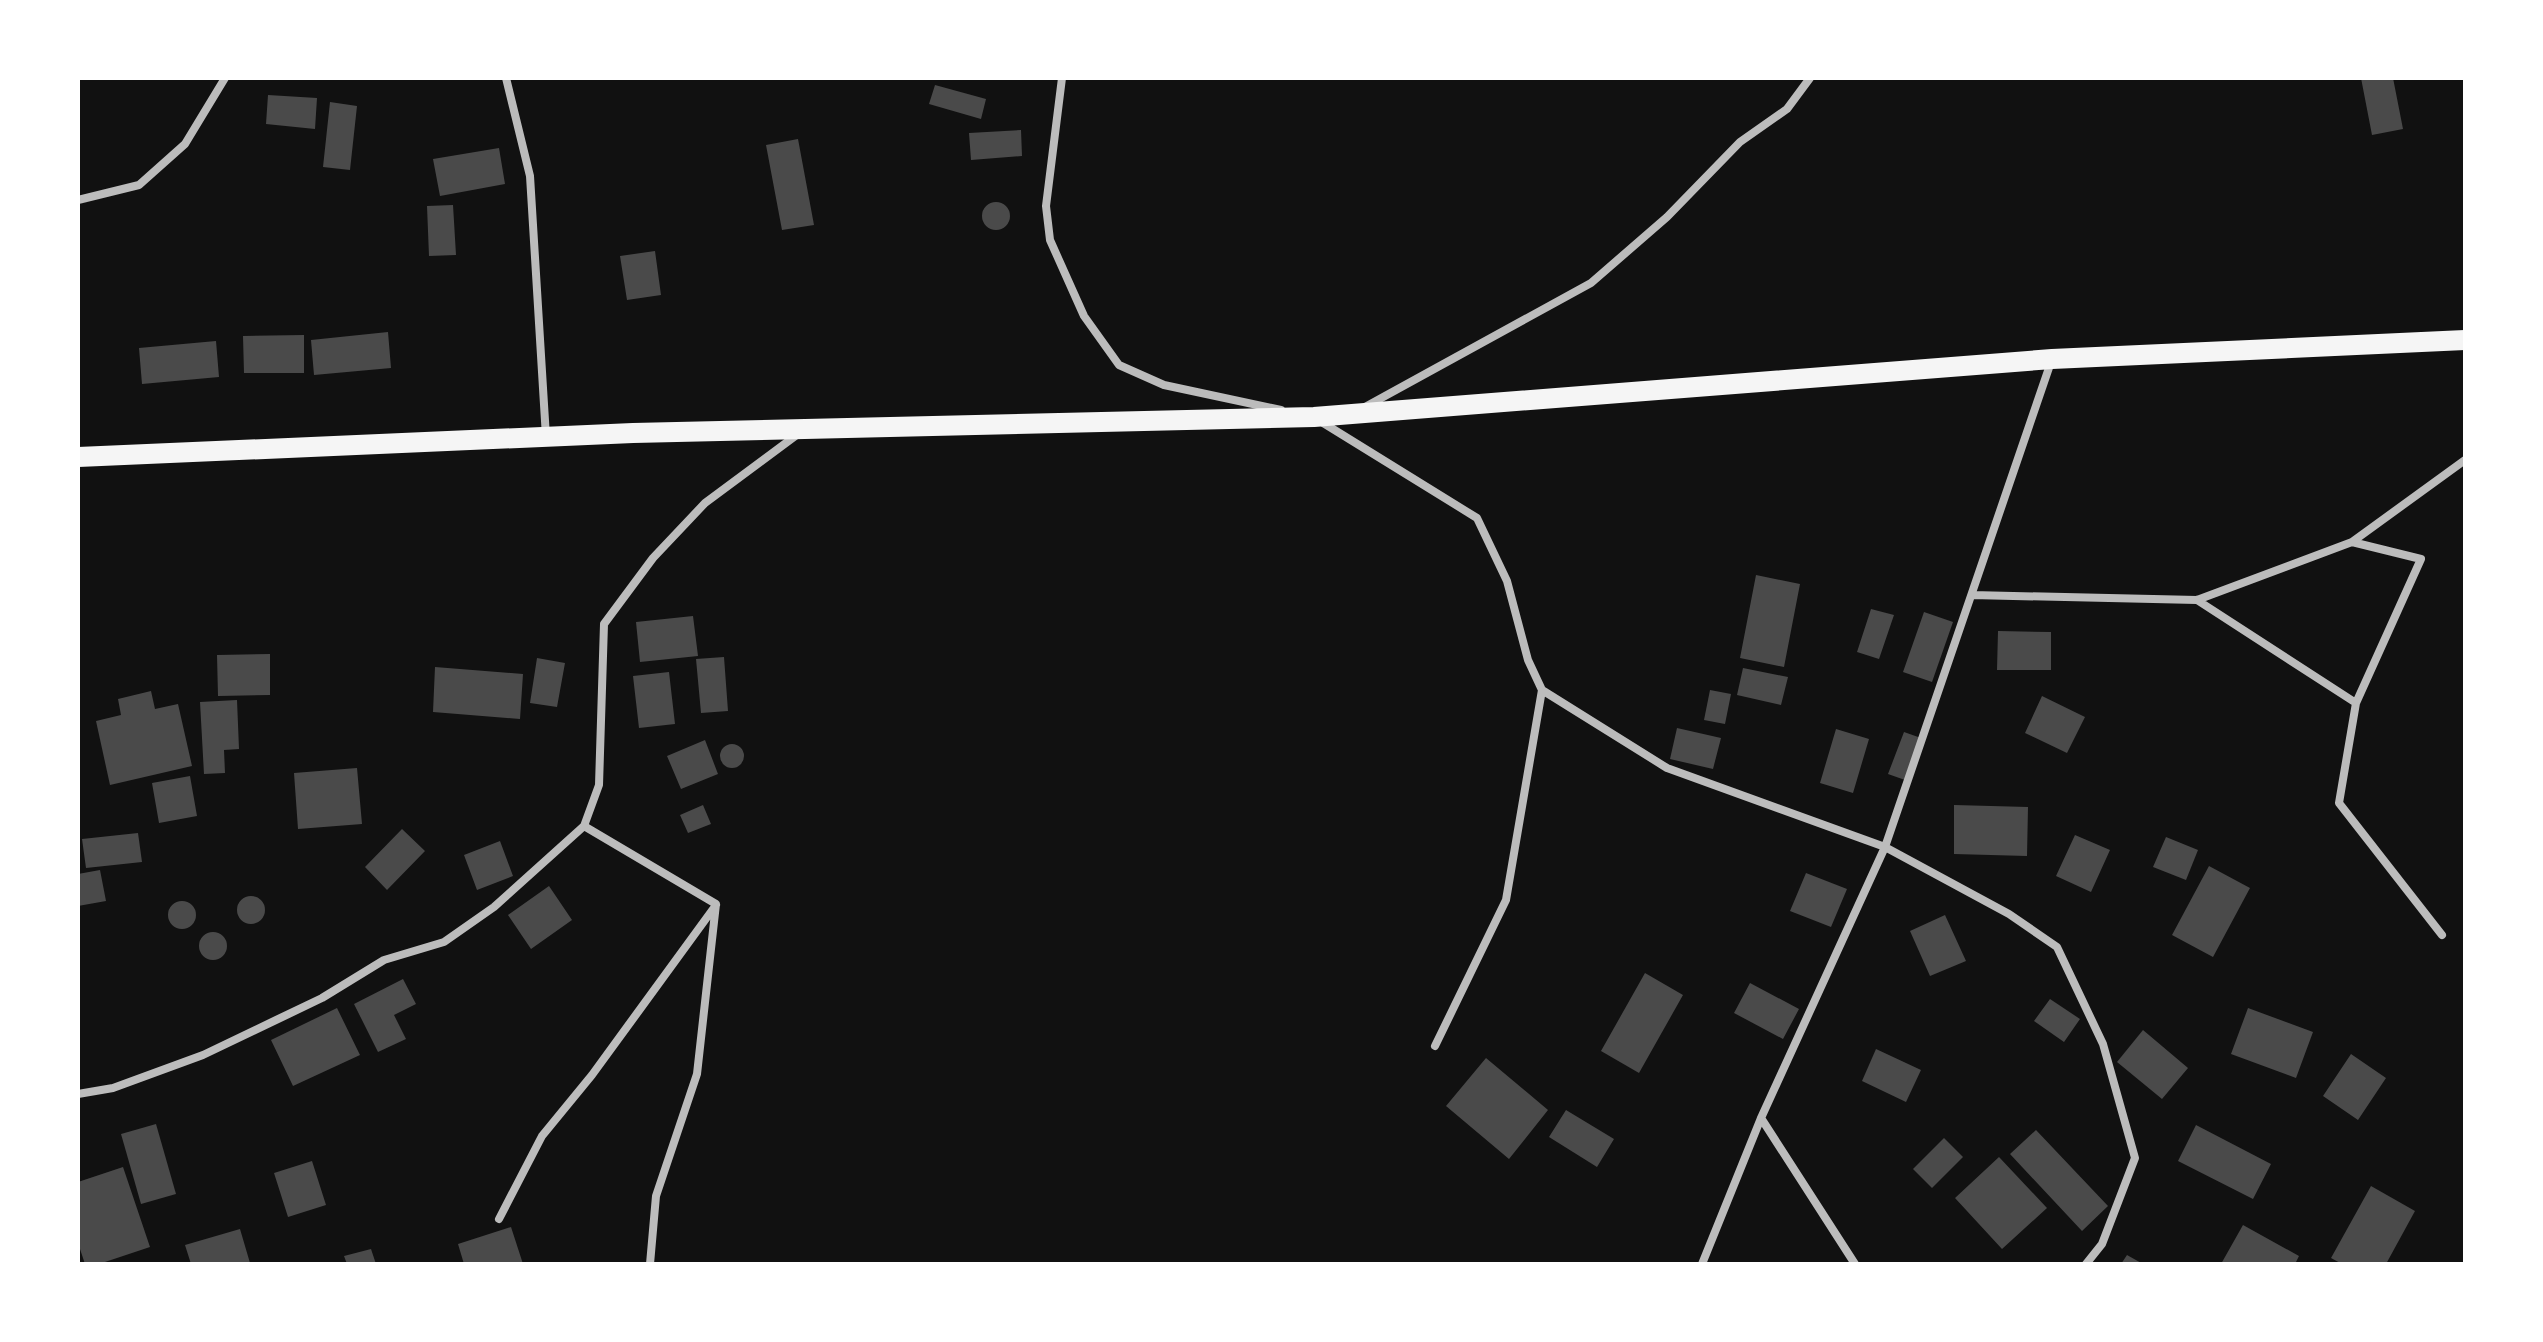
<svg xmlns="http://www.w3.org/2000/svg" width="2543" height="1342" font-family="'Playfair Display',serif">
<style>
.building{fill:#4a4a4a}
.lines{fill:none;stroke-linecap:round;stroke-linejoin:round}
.minor{stroke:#bcbcbc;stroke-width:8}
.primary{stroke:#f5f5f5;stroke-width:20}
</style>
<rect width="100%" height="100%" fill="#111"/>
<path class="building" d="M2361,78H2393L2403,129L2372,135Z
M935,85L986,99L981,119L929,104Z
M268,95L317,98L315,129L266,124Z
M330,102L357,106L350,170L323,167Z
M1021,130L1022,156L971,160L969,133Z
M798,139L814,225L782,230L766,145Z
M499,148L505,184L440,196L433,159Z
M982 216a14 14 0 1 1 28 0a14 14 0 1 1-28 0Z
M453,205L456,255L429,256L427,206Z
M655,251L661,295L627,300L620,256Z
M388,332L391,368L314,375L311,340Z
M304,335V373H244L243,336Z
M216,341L219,377L142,384L139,348Z
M1756,575L1800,584L1784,667L1740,658Z
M1871,609L1894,615L1879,659L1857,652Z
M1924,612L1953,622L1932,682L1903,672Z
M693,616L698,656L640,662L636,622Z
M1998,631L2051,632V670H1997Z
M270,654V695L218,696L217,655Z
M724,657L728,711L701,713L696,659Z
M537,658L565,663L557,707L530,703Z
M435,667L523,674L520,719L433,712Z
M1743,668L1788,677L1781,705L1737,695Z
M669,672L675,724L639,728L633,676Z
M1710,690L1731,694L1725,724L1704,720Z
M151,691L155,709L178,704L192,766L110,785L96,721L121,715L118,699Z
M2042,696L2085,717L2067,753L2025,733Z
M237,700L239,749L224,750L225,773L204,774L200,702Z
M1677,728L1721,738L1713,769L1670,759Z
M1836,729L1869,739L1853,793L1820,783Z
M1904,732L1921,738L1905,780L1888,774Z
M705,740L718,774L681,789L667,756Z
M720 756a12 12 0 1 1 24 0a12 12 0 1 1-24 0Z
M357,768L362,824L298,829L294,773Z
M190,776L197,816L159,823L152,783Z
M703,805L711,824L688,833L680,815Z
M1954,805L2028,807L2027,856L1954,854Z
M402,829L425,851L387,890L365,867Z
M138,833L142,862L86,868L82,839Z
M2075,835L2110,850L2091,892L2056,876Z
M2166,837L2198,850L2186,880L2153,867Z
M500,841L513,876L477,890L464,855Z
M2209,866L2250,888L2213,957L2172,935Z
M100,870L106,901L78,906V874Z
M1806,873L1847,889L1831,927L1790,911Z
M549,886L572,920L531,949L508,915Z
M237 910a14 14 0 1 1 28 0a14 14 0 1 1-28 0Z
M168 915a14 14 0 1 1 28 0a14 14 0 1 1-28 0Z
M1945,915L1966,961L1930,976L1910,931Z
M199 946a14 14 0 1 1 28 0a14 14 0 1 1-28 0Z
M1645,973L1683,995L1639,1073L1601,1051Z
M403,979L416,1004L394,1015L406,1039L378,1052L354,1004Z
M1750,983L1799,1009L1783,1039L1734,1013Z
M2050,999L2080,1019L2064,1042L2034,1021Z
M337,1008L360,1055L293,1086L271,1040Z
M2248,1008L2313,1032L2296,1078L2231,1054Z
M2143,1030L2188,1068L2162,1099L2117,1062Z
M1876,1049L1921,1070L1906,1102L1862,1081Z
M2351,1054L2386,1078L2358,1120L2323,1096Z
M1486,1058L1548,1110L1509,1159L1446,1106Z
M1566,1110L1614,1139L1597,1167L1549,1137Z
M156,1124L176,1194L141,1204L121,1134Z
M2196,1125L2271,1164L2253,1199L2178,1161Z
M2036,1130L2108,1206L2082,1231L2010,1154Z
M1944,1138L1963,1157L1932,1188L1913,1169Z
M1999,1157L2047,1208L2002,1249L1955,1198Z
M312,1161L326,1205L288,1217L274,1173Z
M123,1167L150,1247L99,1264H85L78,1243V1182Z
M2371,1186L2415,1211L2386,1264H2342L2331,1258Z
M2243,1225L2299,1256L2295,1264H2221Z
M511,1227L523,1264H464L458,1244Z
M240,1229L250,1263L191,1264L185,1245Z
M371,1249L376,1264H347L344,1256Z
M2127,1255L2143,1264H2121Z"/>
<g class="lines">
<path class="minor" d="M506,78L530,176L546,437
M1062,78L1046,206L1050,240L1084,316L1119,365L1164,385L1281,410
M78,200L139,185L185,144L225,78
M1365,407L1591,283L1667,217L1740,142L1787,109L1810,78
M1320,421L1477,518L1507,581L1528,660L1542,690L1667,768L1885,847L2009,914L2057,947L2103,1044L2135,1158L2102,1244L2086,1264
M2352,542L2421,559L2356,703L2339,803L2442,935
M1972,595L2197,600L2352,542L2465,460
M2197,600L2356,703
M584,826L716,904L697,1074L656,1196L650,1264
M1435,1046L1506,900L1542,690
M78,1094L113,1088L203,1055L322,998L384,960L444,942L494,907L584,826L599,785L604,624L653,558L705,503L798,434
M1761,1118L1855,1264
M499,1219L542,1136L592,1075L716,905
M1702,1264L1761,1118L1885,847L2052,359"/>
<path class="primary" d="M78,457L633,433L1314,417L2052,359L2465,340"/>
</g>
<rect width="2543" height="1342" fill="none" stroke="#ffffff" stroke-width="160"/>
</svg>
